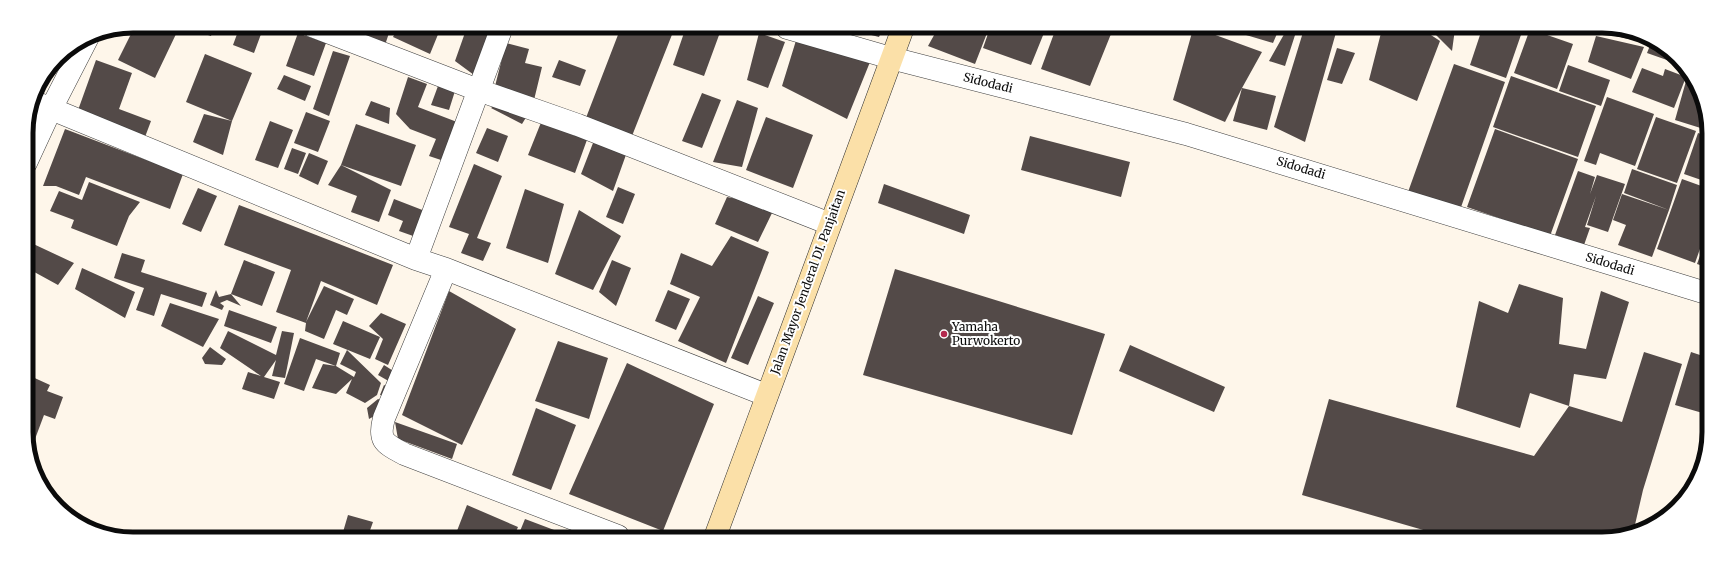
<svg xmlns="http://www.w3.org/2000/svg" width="1735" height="565" font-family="Merriweather,serif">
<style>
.building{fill:#534a48}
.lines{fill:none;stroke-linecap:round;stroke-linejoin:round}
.street-casing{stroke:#3e3e3e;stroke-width:23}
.secondary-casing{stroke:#2d2d2d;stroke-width:23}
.street{stroke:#fff;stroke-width:22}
.secondary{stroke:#fbe0a8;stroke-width:22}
.poi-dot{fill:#b42a4e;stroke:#fff;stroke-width:1.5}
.labels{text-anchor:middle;stroke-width:4;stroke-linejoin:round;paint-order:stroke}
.street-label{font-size:12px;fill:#0b0b0b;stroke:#fff}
.poi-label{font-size:12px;fill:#0b0b0b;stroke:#fff;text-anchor:start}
.rim{fill:none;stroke:#0b0b0b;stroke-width:5}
</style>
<rect width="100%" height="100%" fill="#fef6ea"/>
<path class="building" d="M135,26H165L177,32L155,78L118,60Z
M181,26H214L211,36Z
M240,26H264L254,53L233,45Z
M334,26L380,27L390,30L385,45Z
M398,27H427L439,32L430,54L393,37Z
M467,27H490L474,75L455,61Z
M621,27H675L630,141L584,123Z
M686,27H722L704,76L673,65Z
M844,28H883L879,37Z
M938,28H989L975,64L928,46Z
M990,28H1046L1031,65L983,48Z
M1056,28L1113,29L1090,86L1041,69Z
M1193,29H1199L1262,52L1242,88L1276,96L1267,130L1233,121L1242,88L1225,122L1173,100Z
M1249,29H1279L1273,43L1246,35Z
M1287,29H1297L1285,66L1269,61Z
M1304,29H1337L1305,142L1274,127Z
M1382,29H1422L1440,41L1417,101L1369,80Z
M1430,29H1455L1452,51Z
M1482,29H1523L1506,78L1470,65Z
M1530,29L1573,44L1557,89L1514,73Z
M1574,30H1587L1586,33Z
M1612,30H1630L1643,38L1642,42L1611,35Z
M298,33L326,43L314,76L286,66Z
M759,33L785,42L768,88L747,80Z
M798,34L870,62L847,119L782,86Z
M1596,36L1644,47L1631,79L1588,62Z
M506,43L529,49L525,63L542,67L534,100L494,90Z
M1651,43L1682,62L1684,66L1647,53Z
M1337,48L1355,53L1342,84L1327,80Z
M333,51L350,56L329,116L313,109Z
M205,54L252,73L232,121L186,102Z
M96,60L132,73L119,109L151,121L145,137L77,113Z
M559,60L586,70L580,86L552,77Z
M1454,64L1505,82L1460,210L1408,192Z
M1568,65L1610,80L1601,106L1559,91Z
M1642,68L1663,76L1665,69L1686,77L1674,108L1632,92Z
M1688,74L1707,112V130L1675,120Z
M284,75L311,86L305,101L277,89Z
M1511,76L1596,106L1578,157L1493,127Z
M408,77L427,84L418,107L457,122L441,160L429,156L436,139L410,129L396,114Z
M438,86L455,91L449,110L431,105Z
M702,93L721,100L702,148L682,141Z
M1607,97L1654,114L1635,166L1600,153L1596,165L1584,161Z
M737,100L758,108L742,167L713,162Z
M371,101L390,108L389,124L365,115Z
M497,103L530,111L522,124L491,108Z
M306,112L330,121L318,152L294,143Z
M204,114L232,121L223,155L193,142Z
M766,117L813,135L793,188L746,170Z
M1656,117L1696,131L1677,183L1637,169Z
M542,120L588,137L575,173L528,155Z
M270,121L293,130L278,168L255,160Z
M356,124L416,145L401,186L341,165L391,190L379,222L351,212L357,196L328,185L341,165Z
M487,128L508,136L498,162L476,153Z
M65,129L183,174L170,209L86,177L79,195L56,186H43Z
M1495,129L1578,159L1550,236L1467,207Z
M1698,133L1707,136V182L1684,174Z
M1030,136L1130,162L1121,197L1021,170Z
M593,143L627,152L613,191L581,174Z
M292,148L306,153L298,174L284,169Z
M309,153L328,161L318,185L299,176Z
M474,164L502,176L477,238L491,243L483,261L461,253L469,234L449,227Z
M1632,169L1677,185L1669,210L1624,193Z
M1578,171L1595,177L1590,194L1597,175L1625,184L1608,232L1587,225L1596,196L1585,227L1590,228L1584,245L1555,235Z
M1682,179L1707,188L1706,232L1695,263L1657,249Z
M89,182L140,202L129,216L117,246L71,228L74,220L50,211L59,191L82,200Z
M884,184L970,215L964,234L878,203Z
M618,187L635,194L623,224L606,217Z
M198,188L217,196L201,232L182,224Z
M525,189L564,204L548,263L506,248Z
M1622,194L1669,210L1652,257L1618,245L1626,225L1613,220Z
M727,197L743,200L772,213L758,242L715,224Z
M394,199L425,211L416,237L399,231L403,221L388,215Z
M239,205L393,265L377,305L321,281L306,322L324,286L354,299L347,315L336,310L324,339L305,331L306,323L276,312L291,270L224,245Z
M579,210L621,236L593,290L555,274Z
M731,236L769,252L726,363L678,341L700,297L670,284L681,253L712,266Z
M1706,239V267L1697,264Z
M27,241L74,263L58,285L27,268Z
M122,253L145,260L141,272L207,293L202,307L161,294L154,316L136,310L144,288L114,278Z
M244,260L275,272L262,306L231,294L241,306L227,300L220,303L224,306L222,310L210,305L216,290L219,297L231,294Z
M612,260L631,268L616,306L599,292Z
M82,268L135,292L125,318L75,289Z
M895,269L1105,334L1072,435L863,375Z
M1519,284L1563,298L1559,344L1586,349L1601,291L1629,302L1606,379L1574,374L1569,406L1530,393L1520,428L1456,407L1479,301L1508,313Z
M668,290L690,299L676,330L655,321Z
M449,291L516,329L462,445L402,415Z
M758,296L774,303L748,365L731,358Z
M170,303L219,319L203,347L161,326Z
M229,310L277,327L271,343L224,326Z
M381,313L406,324L388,365L375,359L383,339L369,326Z
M343,321L380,337L370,359L333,344Z
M228,331L276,355L282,331L294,333L285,378L272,376L276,360L264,377L280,382L274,399L242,389L248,372L261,376L220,348Z
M300,338L340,353L336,366L316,359L304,391L284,384Z
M558,341L608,358L589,419L535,401Z
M1130,345L1225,387L1214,412L1119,371Z
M210,347L226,359L222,365L205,364L202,358Z
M347,350L381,383L377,395L365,403L346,393L352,379L336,394L312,388L323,364L336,366L354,377L356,372L340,364Z
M1644,352L1682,364L1643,490L1634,529L1609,539L1451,538L1302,495L1329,399L1534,456L1569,406L1622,422Z
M1691,352L1706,357V414L1675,405Z
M627,363L714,404L663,531L569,494Z
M384,365L398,374L392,383L378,375Z
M28,375L50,385L47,391L63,397L55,419L44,415L35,439L29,433L33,422L29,429L28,428Z
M384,385L390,388L387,397L380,395Z
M378,399L383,401L376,415L369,419L367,408Z
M536,408L576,425L551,490L512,475Z
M395,422L457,444L452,459L398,439Z
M467,505L518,527L514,536H455Z
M348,515L373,522L368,536H339L343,532Z
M525,519L570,536H518Z"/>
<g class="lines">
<g class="street-casing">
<path id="street" d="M312,26L478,90L578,125L830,224
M787,28L891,58L1186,134L1706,293
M32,101L416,259L446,269L766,395
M26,163L51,109L88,37
M416,259L502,27
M446,269L384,418C378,441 384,443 404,454L618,536"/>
</g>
<g class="secondary-casing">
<path id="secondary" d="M715,537L903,28"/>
</g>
<use href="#street" class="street"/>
<use href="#secondary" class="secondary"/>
</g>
<circle class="poi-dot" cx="944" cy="334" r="4"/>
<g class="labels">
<g class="street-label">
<text transform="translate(988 83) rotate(14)" y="4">Sidodadi</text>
<text transform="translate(1301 168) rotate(17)" y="4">Sidodadi</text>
<text transform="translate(1610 264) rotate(17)" y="4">Sidodadi</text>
<text transform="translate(808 282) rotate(-70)" y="4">Jalan Mayor Jenderal DI. Panjaitan</text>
</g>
<g class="poi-label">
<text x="952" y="331">Yamaha<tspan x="952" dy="14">Purwokerto</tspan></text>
</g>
</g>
<path d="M0 0H1735V565H0ZM133 33H1602A100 100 0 0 1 1702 133V432A100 100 0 0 1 1602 532H133A100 100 0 0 1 33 432V133A100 100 0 0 1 133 33Z" fill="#fff" fill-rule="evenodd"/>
<path class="rim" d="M133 33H1602A100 100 0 0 1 1702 133V432A100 100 0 0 1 1602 532H133A100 100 0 0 1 33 432V133A100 100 0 0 1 133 33Z"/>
</svg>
